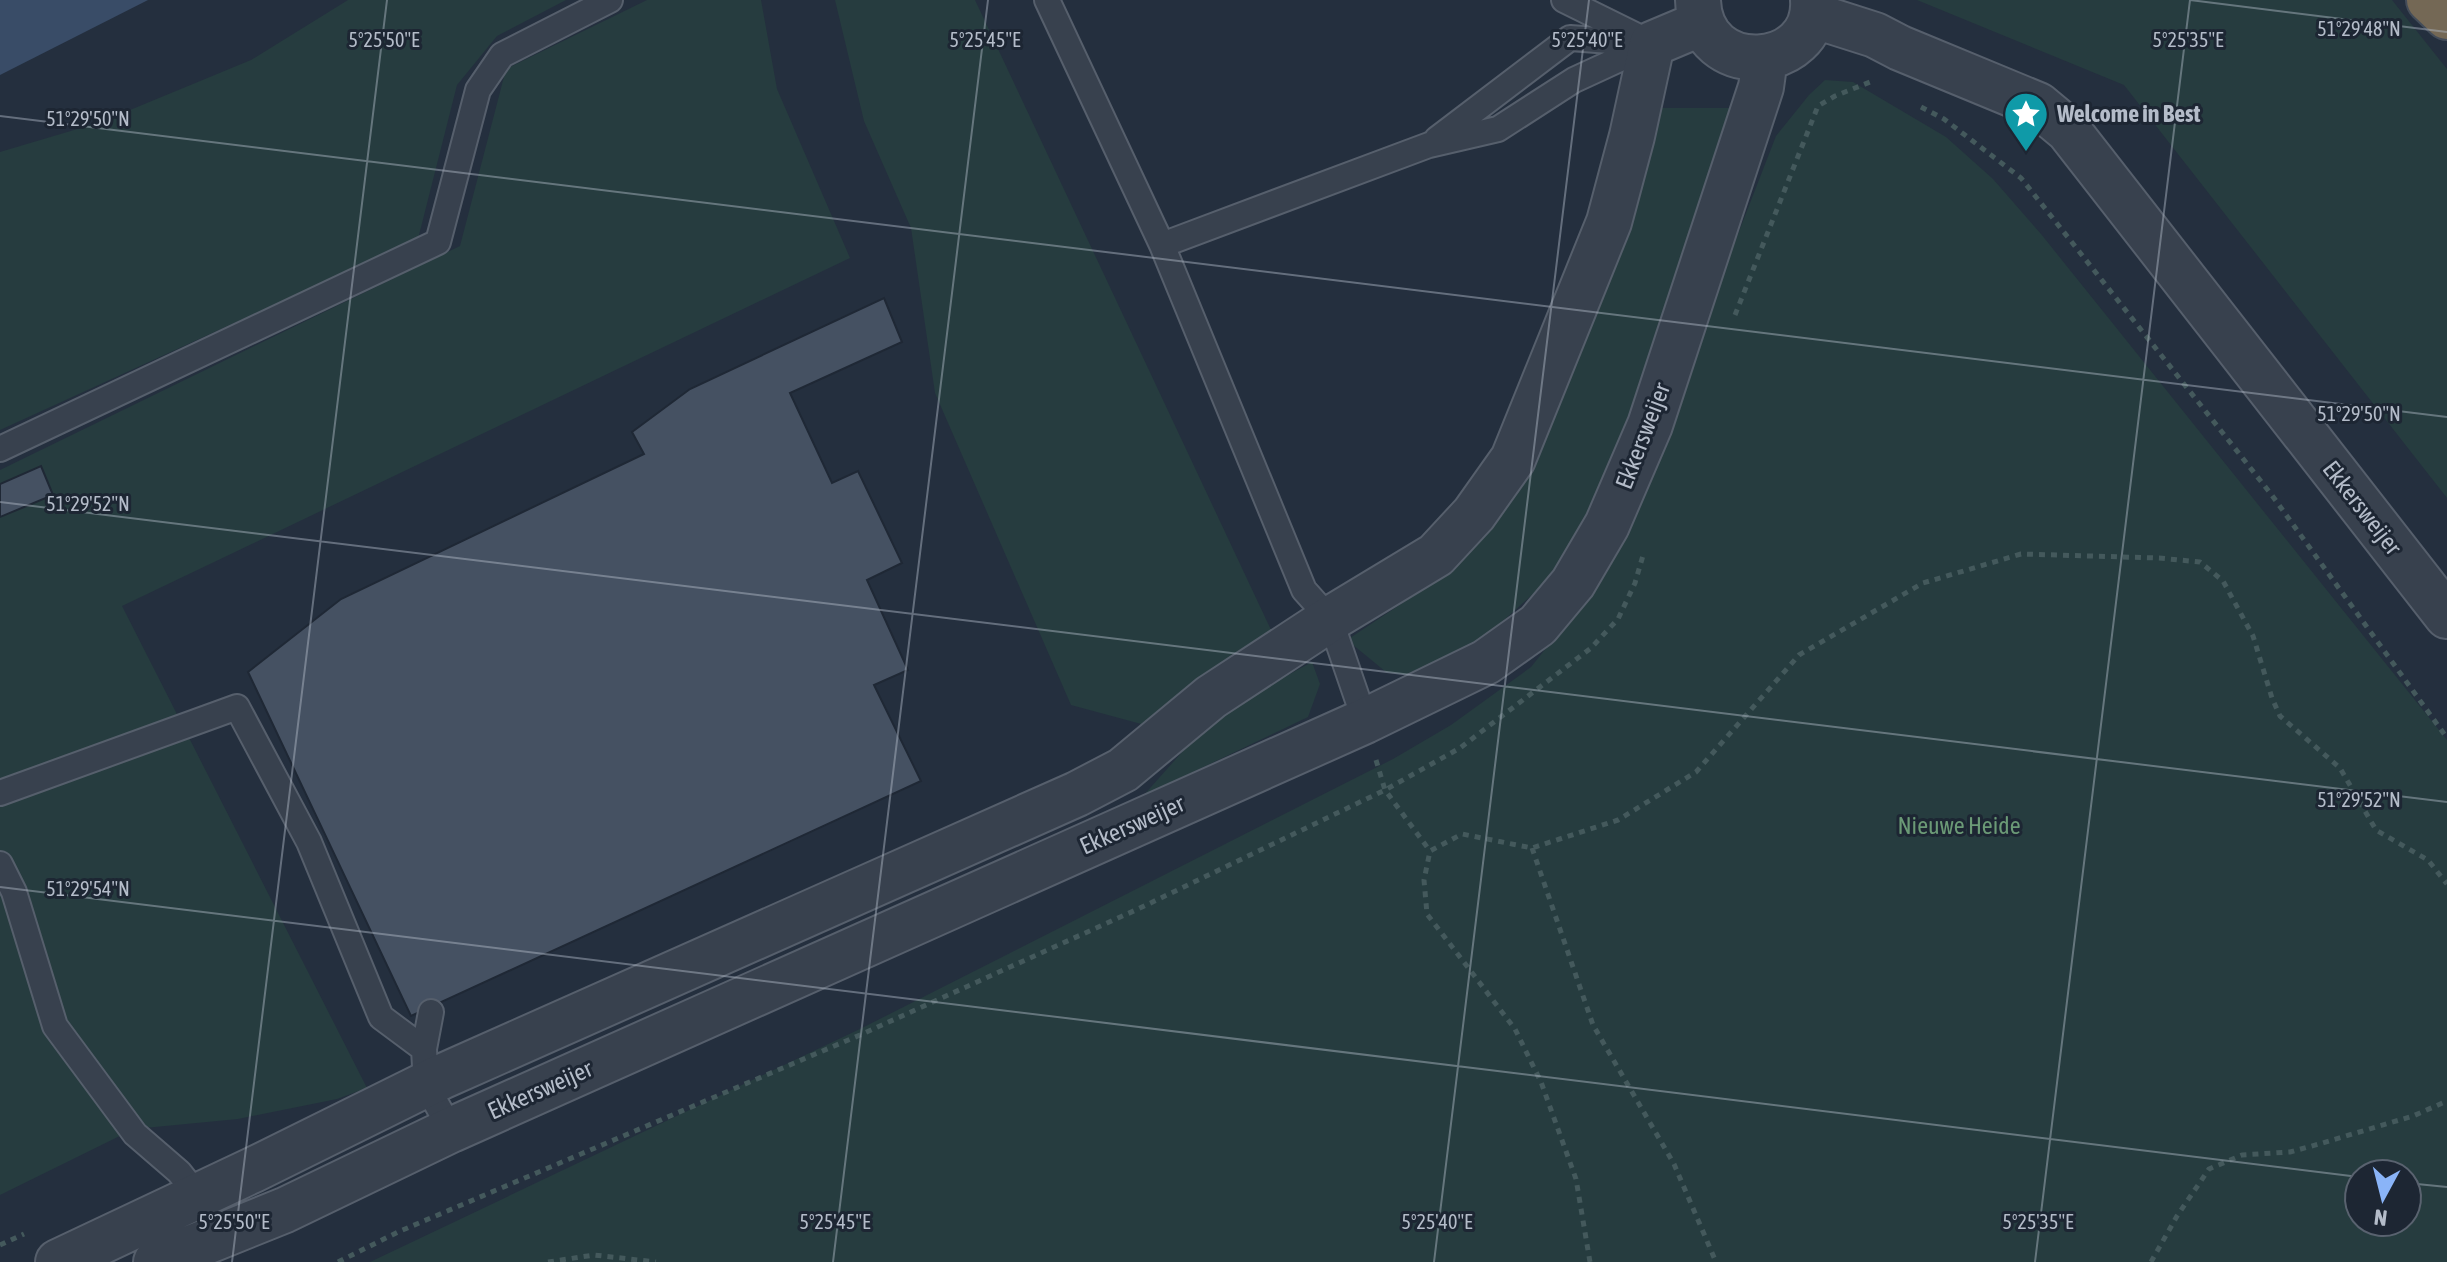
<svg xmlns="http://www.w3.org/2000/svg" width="2447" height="1262" font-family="'Asap Condensed',sans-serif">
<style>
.green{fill:#263c3f;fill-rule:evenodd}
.water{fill:#394c67}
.building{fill:#455162;stroke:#1f2835;stroke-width:2}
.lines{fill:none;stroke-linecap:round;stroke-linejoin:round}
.service-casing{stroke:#565f6c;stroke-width:28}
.minor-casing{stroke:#565f6c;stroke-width:48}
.motorway-casing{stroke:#434c59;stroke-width:48}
.path{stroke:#44595c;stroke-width:5;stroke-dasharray:6 6;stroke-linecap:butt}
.service{stroke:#38414e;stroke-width:24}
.minor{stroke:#38414e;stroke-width:44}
.motorway{stroke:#746855;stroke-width:44}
.ticks{fill:none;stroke:#b4bcc9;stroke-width:2;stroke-opacity:0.45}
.labels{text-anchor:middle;stroke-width:6;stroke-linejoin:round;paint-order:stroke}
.poi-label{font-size:24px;font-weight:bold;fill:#b4bcc9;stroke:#1d2633;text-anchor:start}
.street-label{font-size:24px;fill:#b4bcc9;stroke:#1d2633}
.park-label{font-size:24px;fill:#6b9a76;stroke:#1d2633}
.ticks-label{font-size:20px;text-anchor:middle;fill:#b4bcc9;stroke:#1d2633;stroke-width:6;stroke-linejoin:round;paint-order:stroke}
</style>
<rect width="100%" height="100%" fill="#242f3e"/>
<path class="green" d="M348,0H566L497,36L457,85L418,239L0,430V152L101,122L251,60Z
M647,0H761L777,89L850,258L122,606L367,1088L337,1099L238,1119L134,1129L0,1195V470L460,246L506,69Z
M835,0H975L1272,632L1145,725L1071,705L935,393L911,228L864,121Z
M1917,0H2392L2447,69V498L2124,85Z
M1825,80L1853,82L1946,137L1993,179L2041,234L2447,740V1262H370L862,1028L1393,759L1451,725L1531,667L1607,572L1776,136L1809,95ZM2359,1174H2407V1222H2359Z
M1662,108H1739L1628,421L1562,568L1475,646L1417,676L1386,672L1347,640L1443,576L1484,535L1628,230Z
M1312,662L1320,684L1308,717L1143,796L1216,714Z"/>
<path class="water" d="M0,0H148L0,75Z"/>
<path class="building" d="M884,298L902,342L790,393L832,483L858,471L902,563L867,580L908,670L874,685L921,781L411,1016L248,672L341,599L644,454L632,432L690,389Z
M41,466L53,495L0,517V484Z"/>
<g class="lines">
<g class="service-casing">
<path id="service" d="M1047,0L1162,245L1304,590L1330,619L1365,721
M1564,0L1639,37
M1437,139L1570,38L1650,44
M1162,245L1429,145L1498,129L1574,80L1652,44
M0,449L438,242L478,90L502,55L610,0
M0,793L237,707L309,842L381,1017L424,1049
M0,864L14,892L55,1026L135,1134L179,1172L198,1196
M431,1012L424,1049L426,1085L451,1130"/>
</g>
<g class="minor-casing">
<path id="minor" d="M1698,0C1700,81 1818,72 1813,0
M1812,15L1875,35L1900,48L2038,105L2068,130L2447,616
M58,1262L253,1170L441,1077L1077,794L1123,770L1211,697L1330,619L1436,555L1474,514L1513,459L1609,222L1632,136L1652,44L1702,23
M156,1262L285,1210L451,1130L1365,721L1486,662L1538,625L1573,583L1607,525L1650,425L1761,87L1765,58"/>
</g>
<g class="motorway-casing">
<path id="motorway" d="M2429,0L2447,17"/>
</g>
<path class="path" d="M1921,107L1944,119L2021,178L2271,494L2447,738
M1735,315L1818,106L1835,96L1870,82
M1376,760L1385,790L1430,851
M1532,848L1593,1025L1674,1164L1716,1262
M0,1245L24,1234
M338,1262L398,1232L860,1035L1138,909L1385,790L1460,748L1591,648L1618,619L1635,583L1644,552
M548,1262L594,1255L656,1262
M1590,1262L1576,1179L1541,1082L1515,1029L1427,914L1424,880L1430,851L1462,834L1532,848L1618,820L1696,772L1799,655L1923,583L2021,554L2159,558L2200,562L2223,581L2253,636L2272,698L2280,716L2340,768L2376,830L2428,860L2447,884
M2151,1262L2177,1216L2209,1169L2242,1155L2290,1152L2319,1144L2413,1116L2447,1101"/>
<use href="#service" class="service"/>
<use href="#minor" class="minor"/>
<use href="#motorway" class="motorway"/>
</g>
<path class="ticks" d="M2190,0L2447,32M0,116L2447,417M0,502L2447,802M0,887L2359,1177M2407,1183L2447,1187M232,1262L387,0M833,1262L988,0M1434,1262L1589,0M2035,1262L2190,0"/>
<defs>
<g id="sight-pin" transform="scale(2.3)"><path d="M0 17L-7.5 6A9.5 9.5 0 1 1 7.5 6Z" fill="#0f9aa8" stroke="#1d2633"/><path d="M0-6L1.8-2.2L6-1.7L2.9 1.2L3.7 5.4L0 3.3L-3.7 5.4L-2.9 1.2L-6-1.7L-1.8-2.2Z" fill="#fff"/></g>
</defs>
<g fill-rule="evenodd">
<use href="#sight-pin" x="2026" y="114"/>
</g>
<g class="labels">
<g class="poi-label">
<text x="2057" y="122">Welcome in Best</text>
</g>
<g class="street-label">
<text transform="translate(1643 436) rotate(-69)" y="8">Ekkersweijer</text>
<text transform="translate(2362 508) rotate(52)" y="8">Ekkersweijer</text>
<text transform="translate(1132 825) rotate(-24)" y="8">Ekkersweijer</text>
<text transform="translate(540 1090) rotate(-24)" y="8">Ekkersweijer</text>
</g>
<g class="park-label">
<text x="1959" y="834">Nieuwe Heide</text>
</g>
</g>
<g class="ticks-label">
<text x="2359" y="36">51°29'48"N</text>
<text x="384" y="47">5°25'50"E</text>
<text x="985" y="47">5°25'45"E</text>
<text x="1587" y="47">5°25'40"E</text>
<text x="2188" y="47">5°25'35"E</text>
<text x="88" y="126">51°29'50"N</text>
<text x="2359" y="421">51°29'50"N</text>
<text x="88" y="511">51°29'52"N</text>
<text x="2359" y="807">51°29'52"N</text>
<text x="88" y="896">51°29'54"N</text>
<text x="234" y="1229">5°25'50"E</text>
<text x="835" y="1229">5°25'45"E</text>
<text x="1437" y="1229">5°25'40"E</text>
<text x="2038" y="1229">5°25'35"E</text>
</g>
<g transform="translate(2383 1198) rotate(187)"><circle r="38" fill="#1d2633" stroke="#59626f" stroke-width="2"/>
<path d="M0-6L14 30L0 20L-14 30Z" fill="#8ab4f8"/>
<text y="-12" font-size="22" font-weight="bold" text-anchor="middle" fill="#b4bcc9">N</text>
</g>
</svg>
